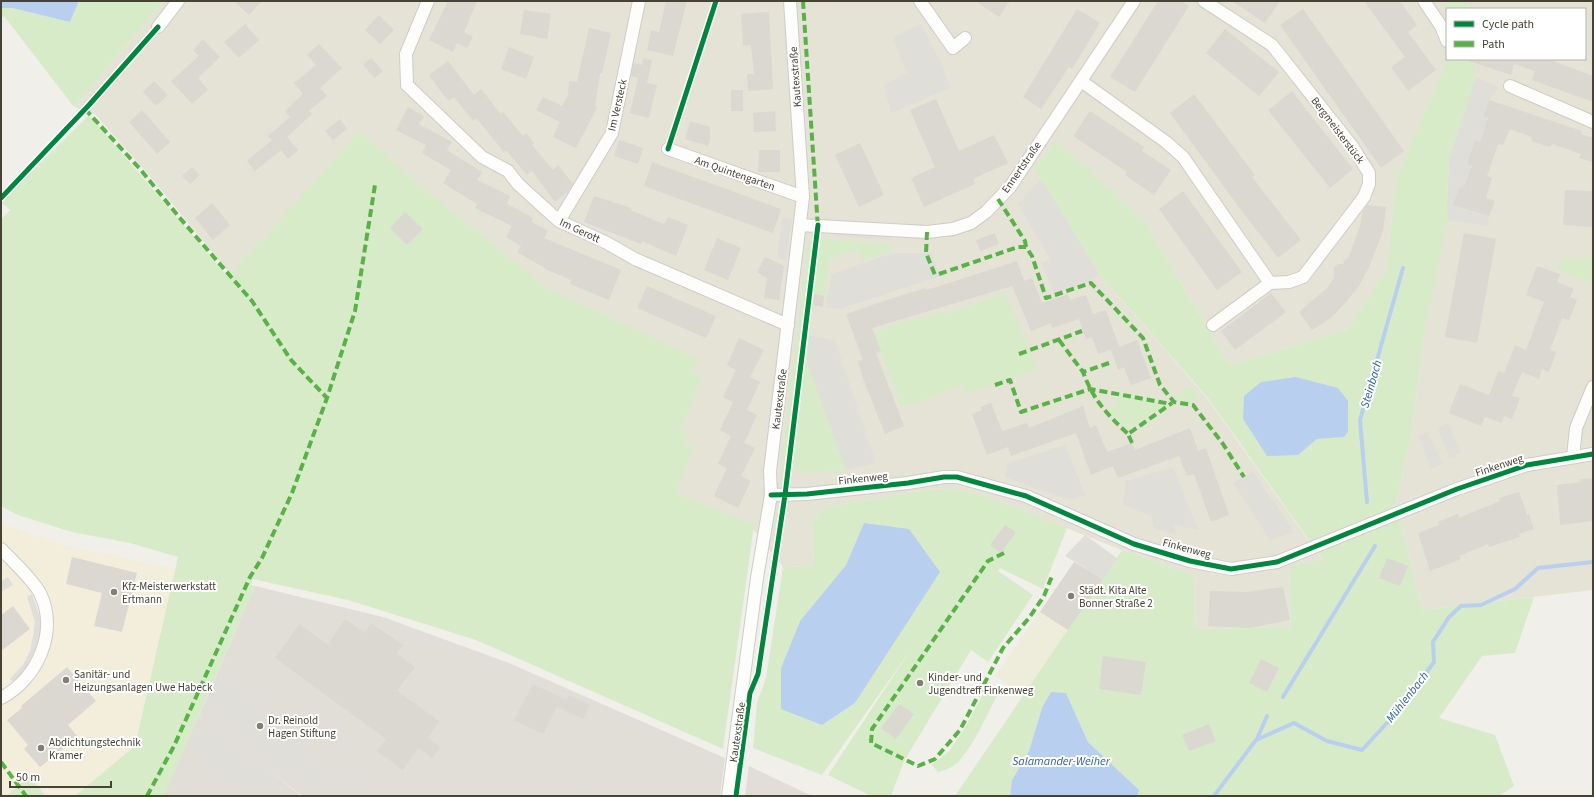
<svg xmlns="http://www.w3.org/2000/svg" width="1594" height="797" font-family="'Source Sans 3',sans-serif">
<style>
.residential{fill:#e4e3d6}
.commercial{fill:#f3eedc}
.industrial{fill:#e0ded7}
.education{fill:#eeecdb}
.green{fill:#d7ebc9;fill-rule:evenodd}
.parking{fill:#dfded9}
.water{fill:#b9cfef}
.lines{fill:none;stroke-linecap:round;stroke-linejoin:round}
.stream{stroke:#b9cfef;stroke-width:4}
.building{fill:#dad8d1}
.minor-casing{stroke:#cecdc6;stroke-width:14}
.minor{stroke:#fdfdfc;stroke-width:12}
.quiet{stroke:#57b346;stroke-width:4;stroke-dasharray:8 4;stroke-linecap:butt}
.cycleway-casing{stroke:#fff;stroke-width:8}
.cycleway{stroke:#00873e;stroke-width:5}
.poi-dot{fill:#827f74;stroke:#fff;stroke-width:1.5}
.labels{text-anchor:middle;stroke-width:4;stroke-linejoin:round;paint-order:stroke}
.street-label{font-size:11px;fill:#464335;stroke:#fff}
.poi-label{font-size:11px;fill:#464335;stroke:#fff;text-anchor:start}
.water-label{font-size:12px;font-style:italic;fill:#2d60b3;stroke:#fff}
</style>
<rect width="100%" height="100%" fill="#f0efe9"/>
<path class="residential" d="M164,1H1447L1448,60L1396,178L1386,270L1347,329L1230,366L1144,220L1034,169L1099,274L1206,397L1323,561L1289,566L1291,627L1195,629L1194,575L1122,550L980,494L936,488L827,507L812,523L814,566L783,567L752,528L671,493L231,275L148,174L95,114L74,107Z
M1468,1H1593V590L1422,610L1396,504L1411,436L1424,335L1471,59H1585V9H1467Z"/>
<path class="commercial" d="M1,523L59,544L176,569L135,746L75,796H46L29,776L6,796H1Z"/>
<path class="industrial" d="M255,586L383,617L509,663L725,758L720,796H302L265,767L301,796H164L181,752L199,716Z
M749,766L812,796H745Z"/>
<path class="education" d="M1074,562L1103,579L1024,695L995,676Z"/>
<path class="green" d="M79,1H164L74,107L4,16L1,18V8H12L70,22Z
M1447,1H1468L1467,9H1447V31Z
M1448,59H1471L1476,77L1449,157L1447,208L1448,220L1424,335L1411,436L1396,504L1422,610L1534,597L1515,653L1482,656L1439,718L1495,735L1514,786L1499,796H1138L1139,790L1088,742L1066,693L1042,708L1029,751L1012,780L1010,796H955L1122,550L1194,575L1195,629L1291,627L1289,566L1323,560L1207,397L1099,274L1034,169L1056,141L1144,220L1230,366L1347,329L1386,270L1396,178ZM1261,382L1343,437L1317,439L1298,455Z
M89,115L228,277L360,131L411,178L547,288L698,359L693,374L701,377L696,389L698,390L680,429L688,433L683,442L693,447L676,493L754,525L723,749L476,640L348,600L253,579L251,585L255,586L164,796H75L135,746L178,557L130,543L72,532L18,515L1,506V219L10,210L1,202Z
M809,238L891,244L892,251L862,260L858,249L829,259C828,272 829,284 824,296L814,294L807,359L846,470L803,473L782,458Z
M1562,258H1593V284L1557,270Z
M1005,293L1037,369L966,394L963,385L901,408L874,333L907,320L910,321L945,311L947,314Z
M1191,386L1195,390L1197,399L1190,403L1176,399L1174,396Z
M1121,395L1171,404L1127,431L1108,413Z
M936,488L980,494L1067,528L1043,589L1000,568L998,571L1033,595L988,662L971,650L904,761L891,796H871L828,775L912,648L822,775L753,748L757,703L766,678L783,567L814,566L812,523L827,507ZM864,523L939,572L855,703L822,725L781,668L800,621L846,565Z
M988,685L999,692C987,714 976,741 960,760C954,767 946,770 938,772L932,765L949,751L964,729Z
M29,776L46,796H6Z"/>
<path class="parking" d="M921,24L944,69L950,88L891,113L884,85L907,73L893,38Z
M1476,77L1499,87L1489,100L1483,116L1488,118L1480,142L1476,140L1468,165L1471,166L1470,170L1463,189L1459,188L1453,205L1467,211L1468,209L1475,211V213L1489,216L1487,226L1448,220L1447,208L1449,157Z
M1041,179L1099,274L1084,284L1054,293L1041,263L1050,259L1018,204Z
M782,218L792,219L786,261L777,257Z
M829,228L884,231L891,240L835,236Z
M893,253H931L940,276L840,309L825,307L832,274Z
M809,335L835,341L876,463L846,470L808,366L807,359Z
M1448,423L1461,453L1450,458L1438,428Z
M1428,432L1442,464L1431,469L1418,436Z
M1065,445L1085,495L1070,500L1005,477L1008,463Z
M1173,467L1198,530L1173,524L1176,535L1154,528L1151,516L1123,505L1126,481Z
M1253,471L1294,532L1270,540L1233,483Z
M1085,535L1117,558L1103,579L1065,556Z
M8,577L13,585L1,592V581Z
M32,594L40,618V636L35,653L27,668L14,683L10,679L23,665L30,651L33,636L35,622L27,597Z
M223,672L313,748L306,757L330,776L337,768L372,796H314L206,703Z
M203,722L298,796H249L192,750Z
M582,785L601,791L607,796H563Z"/>
<path class="water" d="M1,1H79L70,22L12,8H1Z
M1296,377L1338,388L1348,401V432L1344,437L1317,439L1298,455L1267,456L1243,419L1244,396L1261,382Z
M864,523L909,529L940,572L855,703L822,725L781,709V668L800,621L846,565Z
M1051,692L1066,693L1088,742L1139,790L1138,796H1010L1012,780L1029,751L1042,708Z"/>
<g class="lines">
<path class="stream" d="M1367,502L1360,420L1403,268
M1283,697L1375,546
M1257,739L1267,716
M1214,796L1256,740L1294,723L1327,741L1362,750L1399,710L1434,662L1433,642L1449,617L1461,606L1481,605L1515,589L1538,568L1593,562"/>
</g>
<path class="building" d="M234,1H262L249,15Z
M448,1H477L464,32L473,37L467,48L457,43L453,52L429,40Z
M666,1H687L673,56L647,50L651,30L659,32Z
M975,1H1010L999,17Z
M1158,1H1181L1189,6L1135,92L1110,77Z
M1232,1H1280L1265,23Z
M1364,1H1400L1417,25L1408,32L1436,70L1408,91L1391,67L1405,57Z
M1077,9L1100,23L1072,69L1069,67L1041,109L1023,97Z
M1303,9L1404,151L1381,168L1280,25Z
M524,10L551,14L547,39L520,34Z
M769,12L773,89L748,91L747,74H754L751,45L743,46L741,14Z
M379,15L394,30L380,44L365,30Z
M245,24L259,40L239,58L224,42Z
M589,28L611,33L602,74L600,73L595,107L597,108L576,148L553,137L560,122L536,110L543,97L562,106L568,95L569,81L577,82Z
M1225,29L1279,72L1259,96L1206,53Z
M203,39L220,57L198,78L208,90L192,104L171,81L199,56L193,50Z
M319,44L342,68L320,88L327,96L309,111L312,114L287,137L298,150L288,159L281,150L255,171L247,161L272,140L268,136L290,117L285,111L303,94L294,83L316,65L307,55Z
M509,47L534,57L526,79L501,69Z
M371,58L383,71L375,78L363,65Z
M643,58L652,60L647,83L657,85L649,118L630,113L638,78L631,76L634,63L642,65Z
M1470,59H1547L1593,76V102L1532,80L1535,71L1514,64L1511,75L1469,61Z
M448,61L474,95L481,89L501,114L503,112L523,136L526,133L534,143L532,145L553,170L558,165L573,184L568,191L555,202L532,171L527,175L506,150L504,152L476,118L473,121L454,97L448,101L429,75Z
M154,81L168,95L156,106L143,92Z
M731,90H743V111H731Z
M1292,91L1353,169L1330,188L1268,110Z
M1194,94L1255,175L1252,177L1301,240L1278,258L1238,206L1170,113Z
M936,99L959,151L994,135L1008,163L973,179L975,184L924,207L911,178L935,167L910,110Z
M1489,100L1582,131L1581,134L1593,138V162L1579,158L1581,154L1552,144L1550,147L1531,141L1532,137L1510,129L1503,145L1498,144L1487,176L1492,178L1486,198L1495,201L1489,216L1453,205L1459,188L1463,189L1472,166L1467,165L1475,140L1480,142L1488,118L1483,116Z
M408,107L424,116L419,124L452,142L447,150L482,172L477,180L510,196L507,204L533,218L532,222L548,231L544,238L621,270L609,300L570,284L571,280L545,269V268L517,252L521,246L506,237L512,226L475,208L477,204L443,183L451,170L422,153L426,145L396,130Z
M142,110L170,142L157,154L129,122Z
M775,111L776,131L754,132L753,113Z
M1090,111L1144,147L1142,151L1171,170L1154,195L1125,175L1127,172L1073,136Z
M340,119L347,129L333,140L325,131Z
M690,121L710,127V139L708,146L685,139Z
M619,140L643,148L638,164L614,156Z
M860,143L884,195L859,207L835,155Z
M759,150H780V172H758Z
M652,162L781,209L773,233L644,186Z
M192,167L200,175L190,184L182,176Z
M1565,190L1593,191V227L1563,225Z
M1183,191L1242,272L1217,290L1159,209Z
M594,196L631,208L630,210L664,224L668,217L688,225L676,256L642,241L641,244L584,222Z
M212,203L230,225L213,240L195,218Z
M1367,205L1386,207L1383,232L1368,269L1359,286L1344,304L1331,318L1312,330L1299,312L1327,288L1334,278V267L1338,264H1343L1346,258L1348,259L1360,226L1363,211Z
M405,212L423,229L407,245L390,228Z
M995,233L999,244L980,251L976,240Z
M1464,233L1496,239L1477,343L1445,337Z
M717,238L741,248L728,280L704,270Z
M765,257L784,266L779,300L764,298L767,278L757,272Z
M1017,261L1024,281L1032,278L1042,303L1068,294L1070,300L1086,295L1093,314L1106,310L1119,347L1098,354L1092,337L1086,339L1079,319L1052,328L1051,323L1031,331L1012,286L872,328L881,351L876,353L904,426L885,434L863,378L858,361L863,360L846,314L890,299L926,288L927,290Z
M1537,266L1560,274L1557,282L1574,289L1570,297L1577,300L1569,320L1562,318L1550,350L1556,352L1549,372L1542,369L1539,379L1522,372L1512,396L1520,398L1512,419L1504,416L1502,423L1485,417L1481,426L1449,413L1460,384L1489,395L1498,371L1504,373L1515,345L1526,350L1544,302L1526,295Z
M647,286L716,316L706,338L637,308Z
M1271,293L1286,312L1235,350L1221,331Z
M814,294L824,296L823,307L813,305Z
M739,338L764,350L750,377L760,382L747,410L757,415L744,443L755,448L741,476L751,481L738,508L714,496L727,468L718,464L731,436L720,430L733,402L723,397L736,370L727,365Z
M1137,340L1151,378L1131,385L1124,367L1118,370L1111,350Z
M991,403L1002,431L1027,423L1029,428L1083,406L1090,428L1096,425L1107,452L1132,443L1135,450L1190,428L1198,451L1206,448L1229,515L1211,522L1194,474L1187,476L1179,456L1118,478L1113,466L1091,475L1076,433L1011,456L1008,447L987,455L972,414L982,410L980,407Z
M1593,478V521L1560,525L1557,485L1581,482L1580,479Z
M1519,492L1527,515L1529,514L1534,529L1519,534L1520,537L1489,547L1488,544L1459,556L1461,559L1430,571L1418,533L1439,525L1438,522L1458,514L1459,518L1500,501L1499,498Z
M1005,525L1016,532L1001,553L990,545Z
M72,557L137,573L122,632L94,626L102,593L66,584Z
M1387,558L1408,566L1400,586L1379,578Z
M1074,562L1103,579L1068,630L1040,612Z
M1283,587L1290,620L1250,628L1208,626L1210,591L1247,592Z
M13,606L30,629L1,651V615Z
M345,619L365,633L371,623L403,645L397,654L415,667L397,691L439,721L428,738L440,747L432,758L418,748L403,770L377,751L386,739L275,658L299,624L328,645Z
M1103,656L1146,662L1141,695L1099,689Z
M1261,659L1279,668L1267,692L1249,683Z
M67,667L96,701L68,725L78,737L40,767L24,749L28,745L7,720L22,708L21,706Z
M533,684L566,700L569,695L590,705L583,719L557,707L543,734L514,720Z
M899,704L914,714L896,739L881,728Z
M1209,724L1216,741L1189,751L1182,735Z"/>
<g class="lines">
<g class="minor-casing">
<path id="minor" d="M428,1L406,54L407,85L482,157L508,171L518,184L559,221L607,243L635,259L788,325
M920,1L953,48L965,38
M1424,1L1441,26L1447,41
M158,27L178,1
M1081,81L1166,142L1183,157L1270,283L1289,282L1303,277L1364,197L1369,184V173L1352,146L1272,45L1204,1
M1510,86L1593,122
M668,149L803,197
M559,221L612,133L639,1
M800,225L927,232L953,229L971,223L986,212L1010,187L1134,1
M1213,325L1270,283
M1573,457L1576,428L1593,387
M771,495L807,494L908,483L944,477H957L1026,496L1134,544L1190,561L1231,569L1277,562L1457,489L1527,465L1593,454
M1,549C12,560 33,580 40,593C59,632 37,679 1,698
M728,796L757,578L771,495L770,471L803,197L790,1"/>
</g>
<use href="#minor" class="minor"/>
<path class="quiet" d="M803,1L818,228
M85,109L140,169L179,217L252,301L291,360L327,398
M998,199L1025,241L1026,247
M927,232L926,253L935,275
M939,274L1018,247H1026L1032,256L1046,298L1091,283L1143,338L1160,385L1174,402L1193,405L1223,444L1244,477
M1059,340L1083,372
M1019,354L1082,331
M1109,363L1083,372C1094,401 1106,413 1128,434
M995,385L1010,380L1021,412L1090,389L1171,404
M1132,443L1128,434L1172,403
M1004,553L988,561L872,729L871,743L918,766L935,759L960,730L1003,648L1029,618L1044,596L1052,576
M1,762L26,796
M147,796L174,746L250,577L262,558L292,493L327,398L355,311L375,185"/>
<g class="cycleway-casing">
<path id="cycleway" d="M668,149L716,1
M1,198L89,105L158,27
M771,495L807,494L908,483L944,477H957L1026,496L1134,544L1190,561L1231,569L1277,562L1457,489L1527,465L1593,454
M736,796L750,693L758,674L785,495L818,225"/>
</g>
<use href="#cycleway" class="cycleway"/>
</g>
<g class="poi-dot">
<circle cx="114" cy="592" r="4"/>
<circle cx="1071" cy="596" r="4"/>
<circle cx="66" cy="680" r="4"/>
<circle cx="920" cy="683" r="4"/>
<circle cx="260" cy="726" r="4"/>
<circle cx="41" cy="748" r="4"/>
</g>
<g class="labels">
<g class="street-label">
<text transform="translate(795 77) rotate(-94)" y="4">Kautexstraße</text>
<text transform="translate(617 105) rotate(-77)" y="4">Im Versteck</text>
<text transform="translate(1338 130) rotate(53)" y="4">Bergmeisterstück</text>
<text transform="translate(1021 167) rotate(-55)" y="4">Ennertstraße</text>
<text transform="translate(735 173) rotate(19)" y="4">Am Quintengarten</text>
<text transform="translate(580 230) rotate(25)" y="4">Im Gerott</text>
<text transform="translate(779 399) rotate(-83)" y="4">Kautexstraße</text>
<text transform="translate(1499 465) rotate(-18)" y="4">Finkenweg</text>
<text transform="translate(863 478) rotate(-6)" y="4">Finkenweg</text>
<text transform="translate(1187 548) rotate(15)" y="4">Finkenweg</text>
<text transform="translate(737 732) rotate(-82)" y="4">Kautexstraße</text>
</g>
<g class="poi-label">
<text x="122" y="590">Kfz-Meisterwerkstatt<tspan x="122" dy="13">Ertmann</tspan></text>
<text x="1079" y="594">Städt. Kita Alte<tspan x="1079" dy="13">Bonner Straße 2</tspan></text>
<text x="74" y="678">Sanitär- und<tspan x="74" dy="13">Heizungsanlagen Uwe Habeck</tspan></text>
<text x="928" y="681">Kinder- und<tspan x="928" dy="13">Jugendtreff Finkenweg</tspan></text>
<text x="268" y="724">Dr. Reinold<tspan x="268" dy="13">Hagen Stiftung</tspan></text>
<text x="49" y="746">Abdichtungstechnik<tspan x="49" dy="13">Kramer</tspan></text>
</g>
<g class="water-label">
<text transform="translate(1371 384) rotate(-74)" y="4">Steinbach</text>
<text transform="translate(1407 697) rotate(-52)" y="4">Mühlenbach</text>
<text x="1061" y="765">Salamander-Weiher</text>
</g>
</g>
<rect width="1594" height="797" fill="none" stroke="#464335" stroke-width="4"/>
<rect x="1446" y="8" width="140" height="52" fill="#ffffff" stroke="#b5b4ae"/>
<rect x="1454" y="21" width="20" height="6" fill="#00873e" stroke="#b5b4ae"/>
<text x="1482" y="28" font-size="12" fill="#464335">Cycle path</text>
<rect x="1454" y="41" width="20" height="6" fill="#57b346" stroke="#b5b4ae"/>
<text x="1482" y="48" font-size="12" fill="#464335">Path</text>
<path d="M10 781v6h101v-6" fill="none" stroke="#464335" stroke-width="2"/>
<text x="16" y="781" font-size="12" fill="#464335" stroke="#ffffff" stroke-width="3" paint-order="stroke">50 m</text>
</svg>
